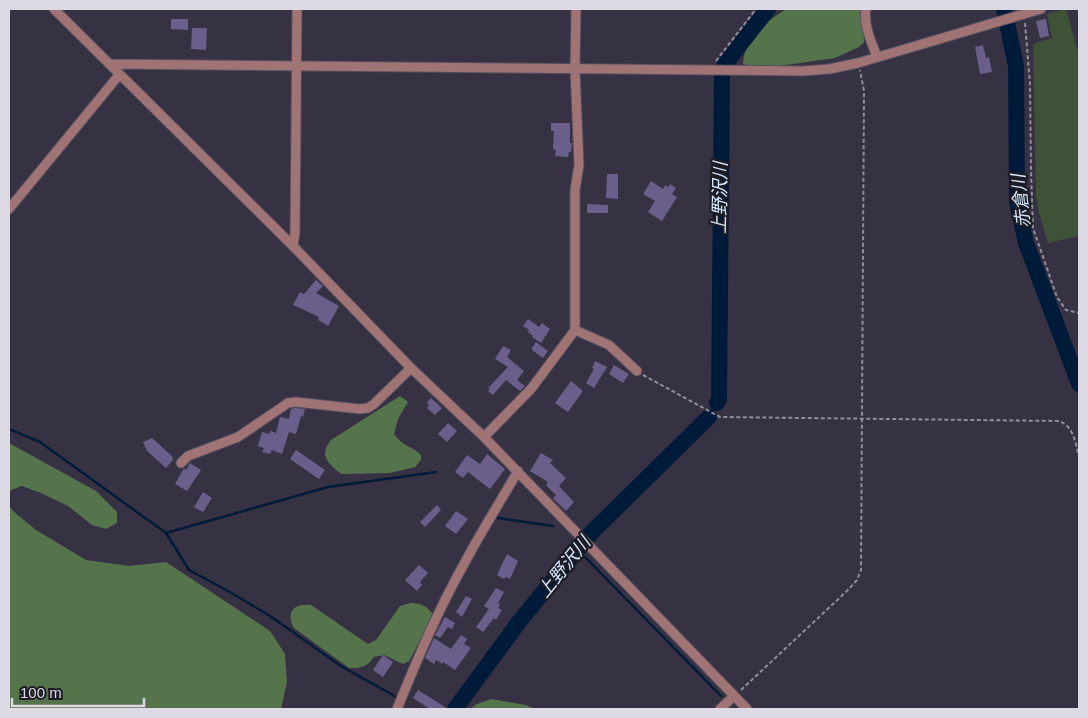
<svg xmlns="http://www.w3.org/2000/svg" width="1088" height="718" font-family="Arial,'Noto Sans JP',sans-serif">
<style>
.green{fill:#3d5237}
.forest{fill:#55744c}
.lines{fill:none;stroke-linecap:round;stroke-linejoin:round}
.stream{stroke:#001b39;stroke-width:2.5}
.river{stroke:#001b39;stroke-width:16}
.building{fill:#6b5e8a}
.minor-casing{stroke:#555060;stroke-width:11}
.path{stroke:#918d9b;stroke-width:2;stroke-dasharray:4 2.5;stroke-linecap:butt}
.minor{stroke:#a07374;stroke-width:9}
.labels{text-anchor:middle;stroke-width:4.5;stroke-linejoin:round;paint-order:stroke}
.water-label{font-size:18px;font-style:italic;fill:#d2e7ff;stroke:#1d1b23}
</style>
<rect width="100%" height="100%" fill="#373243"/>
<path class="green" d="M1066,9L1079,56V236L1048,243L1039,213L1036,195L1033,44L1052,38L1047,14Z"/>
<path class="forest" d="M786,9H862L864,42L859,47L835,58L779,66L754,67L743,64C744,38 766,22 786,9Z
M400,396L408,402L398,419L394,434C402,446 412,446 421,455V460L415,467L390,473L341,474C329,464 318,456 331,440Z
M9,443L96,491L117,512V523L106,529L92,525L68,506L41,493L22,486L11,490L9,496Z
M9,505L13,511L36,530L86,560L129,566L166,562L270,631L285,654L287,682L281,709H9Z
M410,603C419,603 426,605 432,613L431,621L409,661L403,664L384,655L374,657C367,667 361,668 349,668L294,628C285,612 294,603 311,605L368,644L376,640L400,606Z
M491,699L526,705L534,709H470L477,704Z"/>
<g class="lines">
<path class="stream" d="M9,429L40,442L166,533L189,570L230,592L270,616L341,666L398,698
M498,518L553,526
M166,533L328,487L436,472
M585,557L721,696"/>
<path class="river" d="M1004,9L1016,66L1017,202L1026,243L1079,384
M717,403L719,399L722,77L725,64L768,9
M455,709L519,622L592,532L709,417"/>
</g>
<path class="building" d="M171,19H188V30L171,29Z
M1046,19L1049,36L1040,38L1036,21Z
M192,28H207L206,50L191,49Z
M983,45L986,58L989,57L992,72L980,74L975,47Z
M551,123H570V143H572L571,152H569L568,157L555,156L556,150L553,149L554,131H551Z
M607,174H618V199L606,198Z
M651,181L663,189L665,185L668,187L670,184L676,188L672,194L677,197L662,221L648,212L655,201L643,194Z
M587,204L608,205V213H587Z
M316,280L323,286L316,293L339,306L328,326L318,320L319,317L293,305L300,292L304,294Z
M528,319L539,327L542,323L550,329L541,343L532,337L533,336L528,332L529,330L523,326Z
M536,342L548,351L543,358L532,350V348Z
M503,346L511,350L507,357L524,371L517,380L525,386L520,391L506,380L493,395L488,391L490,389L488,388L508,367L495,359Z
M595,361L607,367L594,388L586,383L594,369L592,368Z
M614,365L629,374L623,383L609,374Z
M571,381L583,391L568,412L555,403Z
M431,398L442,408L435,415L427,408L429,406L427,403Z
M296,408L305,409L303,417L301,416L296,434L289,432L282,454L272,450L270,454L262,452L264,448L258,446L262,432L269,434L270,431L276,433L280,417L289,419L291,409Z
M448,423L457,431L447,442L438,434Z
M152,438L173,457L172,458L173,460L166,468L147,451L143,442Z
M296,450L325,470L319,479L290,459Z
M541,453L553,460L550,463L566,478L559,486L574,502L566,511L553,498L556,495L546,485L548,482L530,471Z
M487,454L505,469L490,489L468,472L463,478L455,472L467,455L480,464Z
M190,463L201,470L187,491L175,484L184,468L186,470Z
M203,492L212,498L203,512L194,507Z
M437,505L441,510L425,527L420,522Z
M456,511L468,519L456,534L445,526Z
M507,554L518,561L510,579L506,577L504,579L497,575Z
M419,565L428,573L420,582L422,585L417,591L405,580Z
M496,588L504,592L498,603L500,604L498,608L502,610L496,620L494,618L483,632L476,627L489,609L484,606Z
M466,596L472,599L462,617L456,612Z
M445,617L455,623L452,629L448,627L440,638L435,635Z
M461,635L467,639L464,644L471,648L455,670L443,662V664L436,660L434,664L425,658L434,638L451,649Z
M383,655L393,662L383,677L373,670Z
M418,690L448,709H430L413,698Z"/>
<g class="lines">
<g class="minor-casing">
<path id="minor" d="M54,9L293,246L411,368L484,437L747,709
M866,9C863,25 872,43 877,57
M109,64L803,71L829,69L858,63L1041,9
M9,209L119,75
M293,246L295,233L297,9
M575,330L609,345L637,371
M484,437L531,389L575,330V190L579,165L575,69L576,9
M181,463L188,456L238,437L288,403L296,402L360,409L368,408L374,404L411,368
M397,709C417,660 438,610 464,564C481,532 500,502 518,471
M720,709L734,696"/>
</g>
<path class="path" d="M1025,23L1030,84L1031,170L1033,228L1057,297L1066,310L1079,313
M716,61L756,9
M643,375L720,417L1059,421C1074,427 1075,442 1079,456
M741,690L849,589L857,580L861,570L864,91L860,70"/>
<use href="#minor" class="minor"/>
</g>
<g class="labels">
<g class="water-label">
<text transform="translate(720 198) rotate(-89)" y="6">上野沢川</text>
<text transform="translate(1021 201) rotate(-96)" y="6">赤倉川</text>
<text transform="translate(564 567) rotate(-51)" y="6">上野沢川</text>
</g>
</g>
<rect width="1088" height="718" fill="none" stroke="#dddae5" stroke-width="20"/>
<path d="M12 698v8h132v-8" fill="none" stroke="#dddae5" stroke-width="2.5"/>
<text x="20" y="698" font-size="15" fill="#dddae5" stroke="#1d1b23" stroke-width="4" paint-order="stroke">100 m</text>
</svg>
